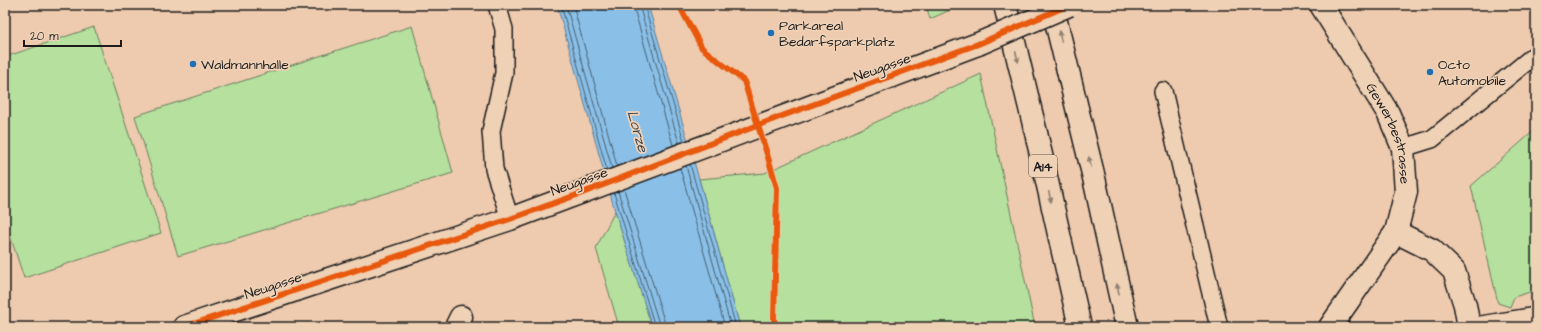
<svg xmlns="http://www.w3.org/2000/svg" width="1541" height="332" font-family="'Architects Daughter',sans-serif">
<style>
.green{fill:#b5e09e;stroke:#687e5d}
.water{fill:#8ac0e8;stroke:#5e7e96}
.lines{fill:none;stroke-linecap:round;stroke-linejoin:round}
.shore{stroke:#485e6e;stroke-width:1}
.service-casing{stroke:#1c1c1c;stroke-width:20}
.minor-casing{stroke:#1c1c1c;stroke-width:25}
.tertiary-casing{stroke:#1c1c1c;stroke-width:25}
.motorway-casing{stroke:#1c1c1c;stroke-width:25}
.service{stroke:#efd1b6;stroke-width:17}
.minor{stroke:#efd1b6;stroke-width:22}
.tertiary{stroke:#efd1b6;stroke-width:22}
.motorway{stroke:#efd1b6;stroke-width:22}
.tertiary-bridge-casing{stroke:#1c1c1c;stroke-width:25;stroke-linecap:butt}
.tertiary-bridge{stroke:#efd1b6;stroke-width:22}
.cycleway-casing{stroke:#efd1b6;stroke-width:8}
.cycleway{stroke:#e8590c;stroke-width:6}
.oneway{fill:#908071}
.poi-dot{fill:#1f6fb2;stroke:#efd1b6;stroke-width:1.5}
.labels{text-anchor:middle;stroke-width:3.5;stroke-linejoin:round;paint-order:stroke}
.shield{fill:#efd1b6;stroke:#5b524a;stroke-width:1}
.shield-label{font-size:13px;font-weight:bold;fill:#1c1c1c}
.poi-label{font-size:14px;fill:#1c1c1c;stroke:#efd1b6;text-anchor:start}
.street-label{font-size:14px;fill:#1c1c1c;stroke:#efd1b6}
.water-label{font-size:15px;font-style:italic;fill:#38454f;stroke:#efd1b6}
</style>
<rect width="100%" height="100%" fill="#eecaae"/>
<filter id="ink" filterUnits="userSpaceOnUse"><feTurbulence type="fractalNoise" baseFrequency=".025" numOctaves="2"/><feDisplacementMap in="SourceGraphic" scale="8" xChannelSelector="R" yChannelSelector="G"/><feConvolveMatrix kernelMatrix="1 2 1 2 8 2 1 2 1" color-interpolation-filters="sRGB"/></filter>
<g filter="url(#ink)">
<path class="green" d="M926,5H961L930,19Z
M412,26L453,173L178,256L135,116Z
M94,27L161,233L24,278L5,220V57Z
M981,74L1035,327H740L699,179L765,173Z
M1536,129V290L1514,297L1510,307L1498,303L1471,186Z
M615,211L652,327H619L596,248Z"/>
<path class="water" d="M557,5H648L699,179L740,327H652L615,211Z"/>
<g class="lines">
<path class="shore" d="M561,5L607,170
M566,5L612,168
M573,5L617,166
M633,5L673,145
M639,5L679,143
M644,5L684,141
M690,164L736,327
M686,166L731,327
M680,168L725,327
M624,189L666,327
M618,191L660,327
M614,193L655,327"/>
<g class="service-casing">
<path id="service" d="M497,5L504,29V73L491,131L494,169L510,219
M1163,91L1219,327
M1403,148L1432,139L1536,54
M1468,327L1536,316"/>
</g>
<g class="minor-casing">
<g id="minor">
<path id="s1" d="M1321,5L1388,113L1403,148L1406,192L1396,232L1330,327"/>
<path d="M1396,232L1432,250L1454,271L1465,305L1469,327"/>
<path d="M456,327L461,317"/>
</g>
</g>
<g class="tertiary-casing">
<path id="tertiary" d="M184,327L510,219L978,44"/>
</g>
<g class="motorway-casing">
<path id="motorway" d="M1005,5L1037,137L1080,327
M1052,5L1094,178L1127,327"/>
</g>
<use href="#service" class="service"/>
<use href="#minor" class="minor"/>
<use href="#tertiary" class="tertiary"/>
<use href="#motorway" class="motorway"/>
<g class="tertiary-bridge-casing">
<path id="tertiary-bridge" d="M978,44L1069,5"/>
</g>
<use href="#tertiary-bridge" class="tertiary-bridge"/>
<g class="cycleway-casing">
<path id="cycleway" d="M679,5L702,48L744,81L767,154L777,188L774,319L776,327
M184,327L510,219L585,192L782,116L978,44L1069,5"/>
</g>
<use href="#cycleway" class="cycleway"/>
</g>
<defs><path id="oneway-solid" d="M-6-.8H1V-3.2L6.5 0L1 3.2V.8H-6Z"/></defs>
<g class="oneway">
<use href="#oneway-solid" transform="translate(1060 36) rotate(-104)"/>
<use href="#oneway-solid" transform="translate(1017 57) rotate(76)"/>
<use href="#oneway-solid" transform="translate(1090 162) rotate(-104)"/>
<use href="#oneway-solid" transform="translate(1050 197) rotate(77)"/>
<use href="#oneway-solid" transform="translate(1118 289) rotate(-102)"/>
</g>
</g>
<g class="poi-dot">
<circle cx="771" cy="33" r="4"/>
<circle cx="193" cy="64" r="4"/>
<circle cx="1430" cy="72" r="4"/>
</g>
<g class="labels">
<rect class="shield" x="1029" y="155" width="28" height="22" rx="3"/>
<g class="shield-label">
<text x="1043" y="171">A14</text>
</g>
<g class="poi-label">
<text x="779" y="30">Parkareal<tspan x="779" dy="16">Bedarfsparkplatz</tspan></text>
<text x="201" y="69">Waldmannhalle</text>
<text x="1438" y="69">Octo<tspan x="1438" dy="16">Automobile</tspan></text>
</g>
<g class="street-label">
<text transform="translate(882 67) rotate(-20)" y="5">Neugasse</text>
<text dy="5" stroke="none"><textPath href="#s1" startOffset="147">Gewerbestrasse</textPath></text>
<text transform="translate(579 181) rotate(-20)" y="5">Neugasse</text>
<text transform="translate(273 285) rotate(-18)" y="5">Neugasse</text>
</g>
<g class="water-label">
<text transform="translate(638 131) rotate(74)" y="5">Lorze</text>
</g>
</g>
<rect width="1541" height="332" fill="none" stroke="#efd1b6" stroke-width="20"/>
<rect x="10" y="10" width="1521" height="312" fill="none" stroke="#1c1c1c" stroke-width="1.5" filter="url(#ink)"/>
<path d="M24 40v6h97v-6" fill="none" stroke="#1c1c1c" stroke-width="2"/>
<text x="30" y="40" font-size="12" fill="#1c1c1c" stroke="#efd1b6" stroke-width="3" paint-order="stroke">20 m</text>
</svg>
